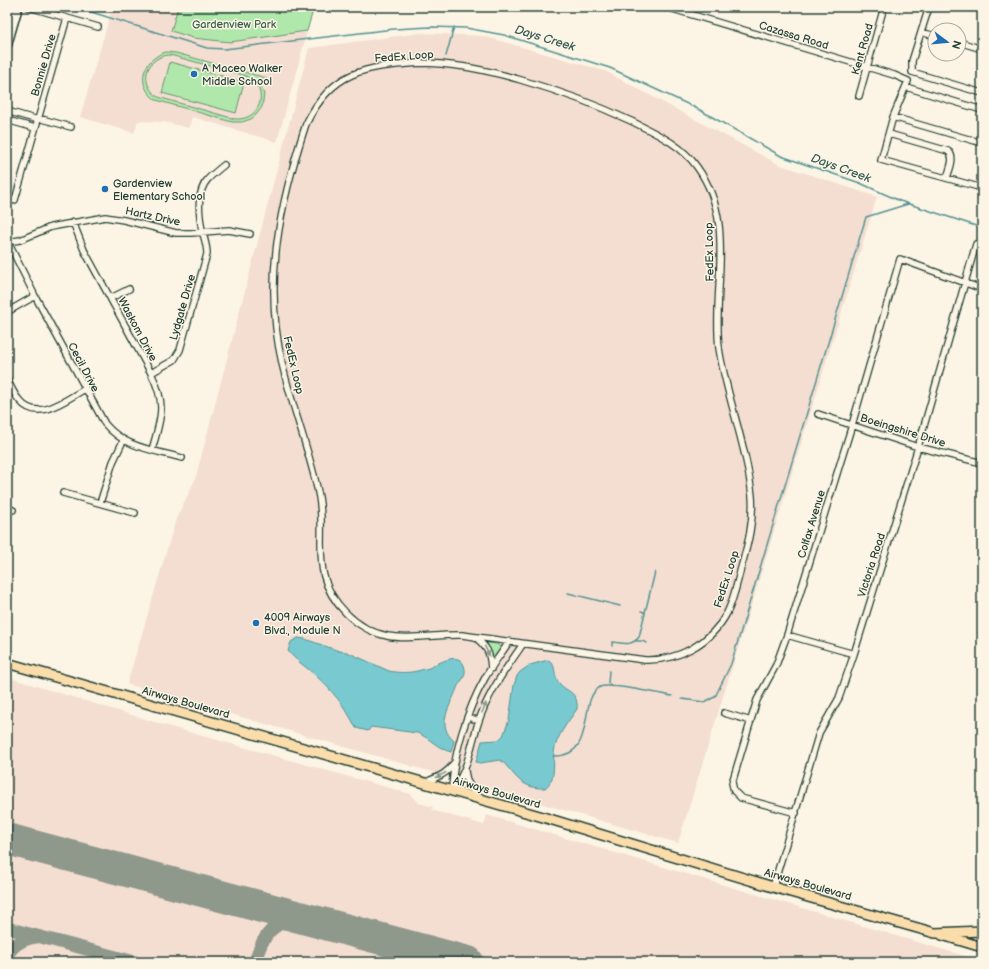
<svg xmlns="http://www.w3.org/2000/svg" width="989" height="969" font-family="'Balsamiq Sans',sans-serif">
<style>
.built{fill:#f4ded1}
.green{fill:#b0e8ac;stroke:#689270;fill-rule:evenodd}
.water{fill:#79cad0;stroke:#559292}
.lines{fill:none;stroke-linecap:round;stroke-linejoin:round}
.stream{stroke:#559292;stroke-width:1.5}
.taxiway{stroke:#8e998c;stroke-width:13}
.runway{stroke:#8e998c;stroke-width:32}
.street-casing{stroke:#1f3d34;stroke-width:8}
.secondary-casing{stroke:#1f3d34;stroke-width:11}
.primary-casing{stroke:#1f3d34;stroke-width:12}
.street{stroke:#fcf5e5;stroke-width:5.5}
.secondary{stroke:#fcf5e5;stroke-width:8}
.primary{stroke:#fbddab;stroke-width:9}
.oneway{fill:#8e998c}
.poi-dot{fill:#1f6fb2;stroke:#fcf5e5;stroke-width:1.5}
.labels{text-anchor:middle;stroke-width:3;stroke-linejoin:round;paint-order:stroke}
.park-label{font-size:11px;fill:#3c5f4c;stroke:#fcf5e5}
.street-label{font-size:11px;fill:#1f3d34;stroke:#fcf5e5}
.poi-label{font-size:11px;fill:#1f3d34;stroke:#fcf5e5;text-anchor:start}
.water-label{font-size:12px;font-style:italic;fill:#315953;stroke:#fcf5e5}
</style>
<rect width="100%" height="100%" fill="#fcf5e5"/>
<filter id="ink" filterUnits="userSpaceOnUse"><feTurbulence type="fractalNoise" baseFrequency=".025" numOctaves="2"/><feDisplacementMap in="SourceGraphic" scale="8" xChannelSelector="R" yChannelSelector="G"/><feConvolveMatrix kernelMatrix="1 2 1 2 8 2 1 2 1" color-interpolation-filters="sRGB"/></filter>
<g filter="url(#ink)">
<path class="built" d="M96,7H314L277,142L192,117L189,128L164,122L138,121L134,133L80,117L111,12Z
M420,33L483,36L605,71L778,164L877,197L678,843L127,684L176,519L195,480L309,48Z
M7,677L171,727L411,794L419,803L433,807L432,810L484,825L487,815L982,961V962H7Z"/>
<path class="green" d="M178,7H314L307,31L230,42L193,38L171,31Z
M166,52L176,53L266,78L265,81L257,79L264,94L262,107L256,115L251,119L242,122H232L156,100C135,85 142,59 166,52ZM170,55L243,75C270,84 264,121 235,119L158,97C138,83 146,56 170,55Z
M170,62L244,82L236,113L162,93Z
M488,643L497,644L500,647V650L494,659H493L491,653L487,645Z"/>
<path class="water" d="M298,638L305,639L339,651L347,652L389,671C399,673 408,673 417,671C421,670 425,669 429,668C438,664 461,648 465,669C466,678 460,681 457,688C451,706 435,724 454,741L451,752C438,749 429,737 417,733L371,727L368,731L356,728C346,707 331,689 314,674C305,666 295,660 288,651L291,642Z
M548,660C555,663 554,670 556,677C561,693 579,688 577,709C568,722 555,738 554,753C553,765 556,780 545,788C530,789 520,783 511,771C507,767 505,763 500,760L480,763L476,762L482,741L498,740L503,736L509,720L514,685L517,676L520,672L530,665Z"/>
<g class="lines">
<path class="stream" d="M75,7L207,48L224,49L394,29L430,27L466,28L504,35L610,68L698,109L781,156L860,183L900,201L982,228
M446,56L454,27
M568,593L620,606
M641,611L644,612L645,615
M636,641H642L647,643
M612,646V642C623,643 631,647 639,637L655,572
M609,671L608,683L611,686
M682,699L704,702L715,697L731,664L866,217L908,204
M553,756C598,758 577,699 600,687C609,682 660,694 672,696"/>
<path class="taxiway" d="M7,928L135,962
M7,948V955C14,944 24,938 37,937
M417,949L450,962
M255,962C263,933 274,920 305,918"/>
<path class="runway" d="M7,839L468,962"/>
<g class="street-casing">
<path id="street" d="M29,7L98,27
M666,7L894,75L908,81L893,117L881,160L982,188
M929,7L912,61V72L982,93
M921,32L935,36
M959,42L982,49
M420,63C455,63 487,70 521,80C559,91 595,104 631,121C655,133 681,144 697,167C737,222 712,286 719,348C721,361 724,374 727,386C736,422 748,459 752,496C754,521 748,544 741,568C737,583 734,599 727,613C711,643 678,661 645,660L462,635C418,634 383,650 346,613C308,575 327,542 319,497C310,451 292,408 282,363C263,280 280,203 306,124C332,70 365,67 420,63Z
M906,87L982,110
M859,96L884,7
M7,111L38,120
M893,117L982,143
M38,118L71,127
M7,120L35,128
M889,134L948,151C956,157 949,170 947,178
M7,202L15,200L67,18
M73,222L84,250L151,373C167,405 161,417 152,450
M7,242L20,240L51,227L105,217L124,220L176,233H191L229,230L250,234
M8,242L35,296L105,424C125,448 154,450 182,458
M111,298L129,289
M7,312L35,296
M151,373L174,360L180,350L207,254C207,245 204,238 202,230C199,214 196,192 208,179C213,174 219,169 224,165
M7,379C11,387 14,395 20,401C38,423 67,399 85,389
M818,414L918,447L982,463
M63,493L135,513
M100,503L113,462L123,441
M7,508L13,510
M787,635L854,654
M475,637C488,648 490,653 491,669
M724,713L751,721
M468,717L479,721
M465,771L467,781L477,797
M424,783C434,778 447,775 453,764
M452,791C471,766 470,743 481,715C491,689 507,667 523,644
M452,791C453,754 467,710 485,678C492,665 501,654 509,642
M796,813L741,798L734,791L732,783L757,700L776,665L787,635L852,425L900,259L982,289
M773,887L819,733L839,698L854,654L918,447L976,244"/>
</g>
<g class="secondary-casing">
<path id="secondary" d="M7,45L18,7"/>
</g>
<g class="primary-casing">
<path id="primary" d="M7,663L543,817L773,887L935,933L982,931
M942,935L982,947"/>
</g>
<use href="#street" class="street"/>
<use href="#secondary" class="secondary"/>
<use href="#primary" class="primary"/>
</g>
<defs><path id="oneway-solid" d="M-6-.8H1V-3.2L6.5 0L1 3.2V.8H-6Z"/></defs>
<g class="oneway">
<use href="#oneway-solid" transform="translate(487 651) rotate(65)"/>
<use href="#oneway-solid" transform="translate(484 708) rotate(-67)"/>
<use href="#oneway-solid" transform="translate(441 775) rotate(153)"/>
</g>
</g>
<g class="poi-dot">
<circle cx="194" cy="74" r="4"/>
<circle cx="105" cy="189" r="4"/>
<circle cx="256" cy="623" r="4"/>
</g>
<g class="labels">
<g class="park-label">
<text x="234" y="28">Gardenview Park</text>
</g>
<g class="street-label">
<text transform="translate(794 35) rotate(17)" y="4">Cazassa Road</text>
<text transform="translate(862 49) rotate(-74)" y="4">Kent Road</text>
<text transform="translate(404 56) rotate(-4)" y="4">FedEx Loop</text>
<text transform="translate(43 65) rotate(-74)" y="4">Bonnie Drive</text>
<text transform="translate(153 216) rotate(12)" y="4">Hartz Drive</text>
<text transform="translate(709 252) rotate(-91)" y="4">FedEx Loop</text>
<text transform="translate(182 307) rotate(-74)" y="4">Lydgate Drive</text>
<text transform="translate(138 329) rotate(62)" y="4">Waskom Drive</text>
<text transform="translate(294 365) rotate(77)" y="4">FedEx Loop</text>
<text transform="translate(84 367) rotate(62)" y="4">Cecil Drive</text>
<text transform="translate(903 430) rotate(17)" y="4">Boeingshire Drive</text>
<text transform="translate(811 524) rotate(-73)" y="4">Colfax Avenue</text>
<text transform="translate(871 565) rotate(-72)" y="4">Victoria Road</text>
<text transform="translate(726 579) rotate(-72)" y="4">FedEx Loop</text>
<text transform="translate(186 702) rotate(16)" y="4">Airways Boulevard</text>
<text transform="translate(497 792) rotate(16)" y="4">Airways Boulevard</text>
<text transform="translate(808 884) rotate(16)" y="4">Airways Boulevard</text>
</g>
<g class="poi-label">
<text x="202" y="72">A Maceo Walker<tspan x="202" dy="13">Middle School</tspan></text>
<text x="113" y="187">Gardenview<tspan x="113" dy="13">Elementary School</tspan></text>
<text x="264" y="621">4009 Airways<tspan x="264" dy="13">Blvd., Module N</tspan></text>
</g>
<g class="water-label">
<text transform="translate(545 38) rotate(17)" y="4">Days Creek</text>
<text transform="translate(841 168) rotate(20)" y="4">Days Creek</text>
</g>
</g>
<rect width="989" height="969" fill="none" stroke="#fcf5e5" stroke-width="24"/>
<rect x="12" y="12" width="965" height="945" fill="none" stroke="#1f3d34" stroke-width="1.5" filter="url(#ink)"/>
<g transform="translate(947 42) rotate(106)"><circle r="19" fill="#fcf5e5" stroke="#a4ab9e"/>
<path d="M0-3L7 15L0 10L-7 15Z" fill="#1f6fb2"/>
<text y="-6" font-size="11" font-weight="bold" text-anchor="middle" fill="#1f3d34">N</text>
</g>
</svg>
